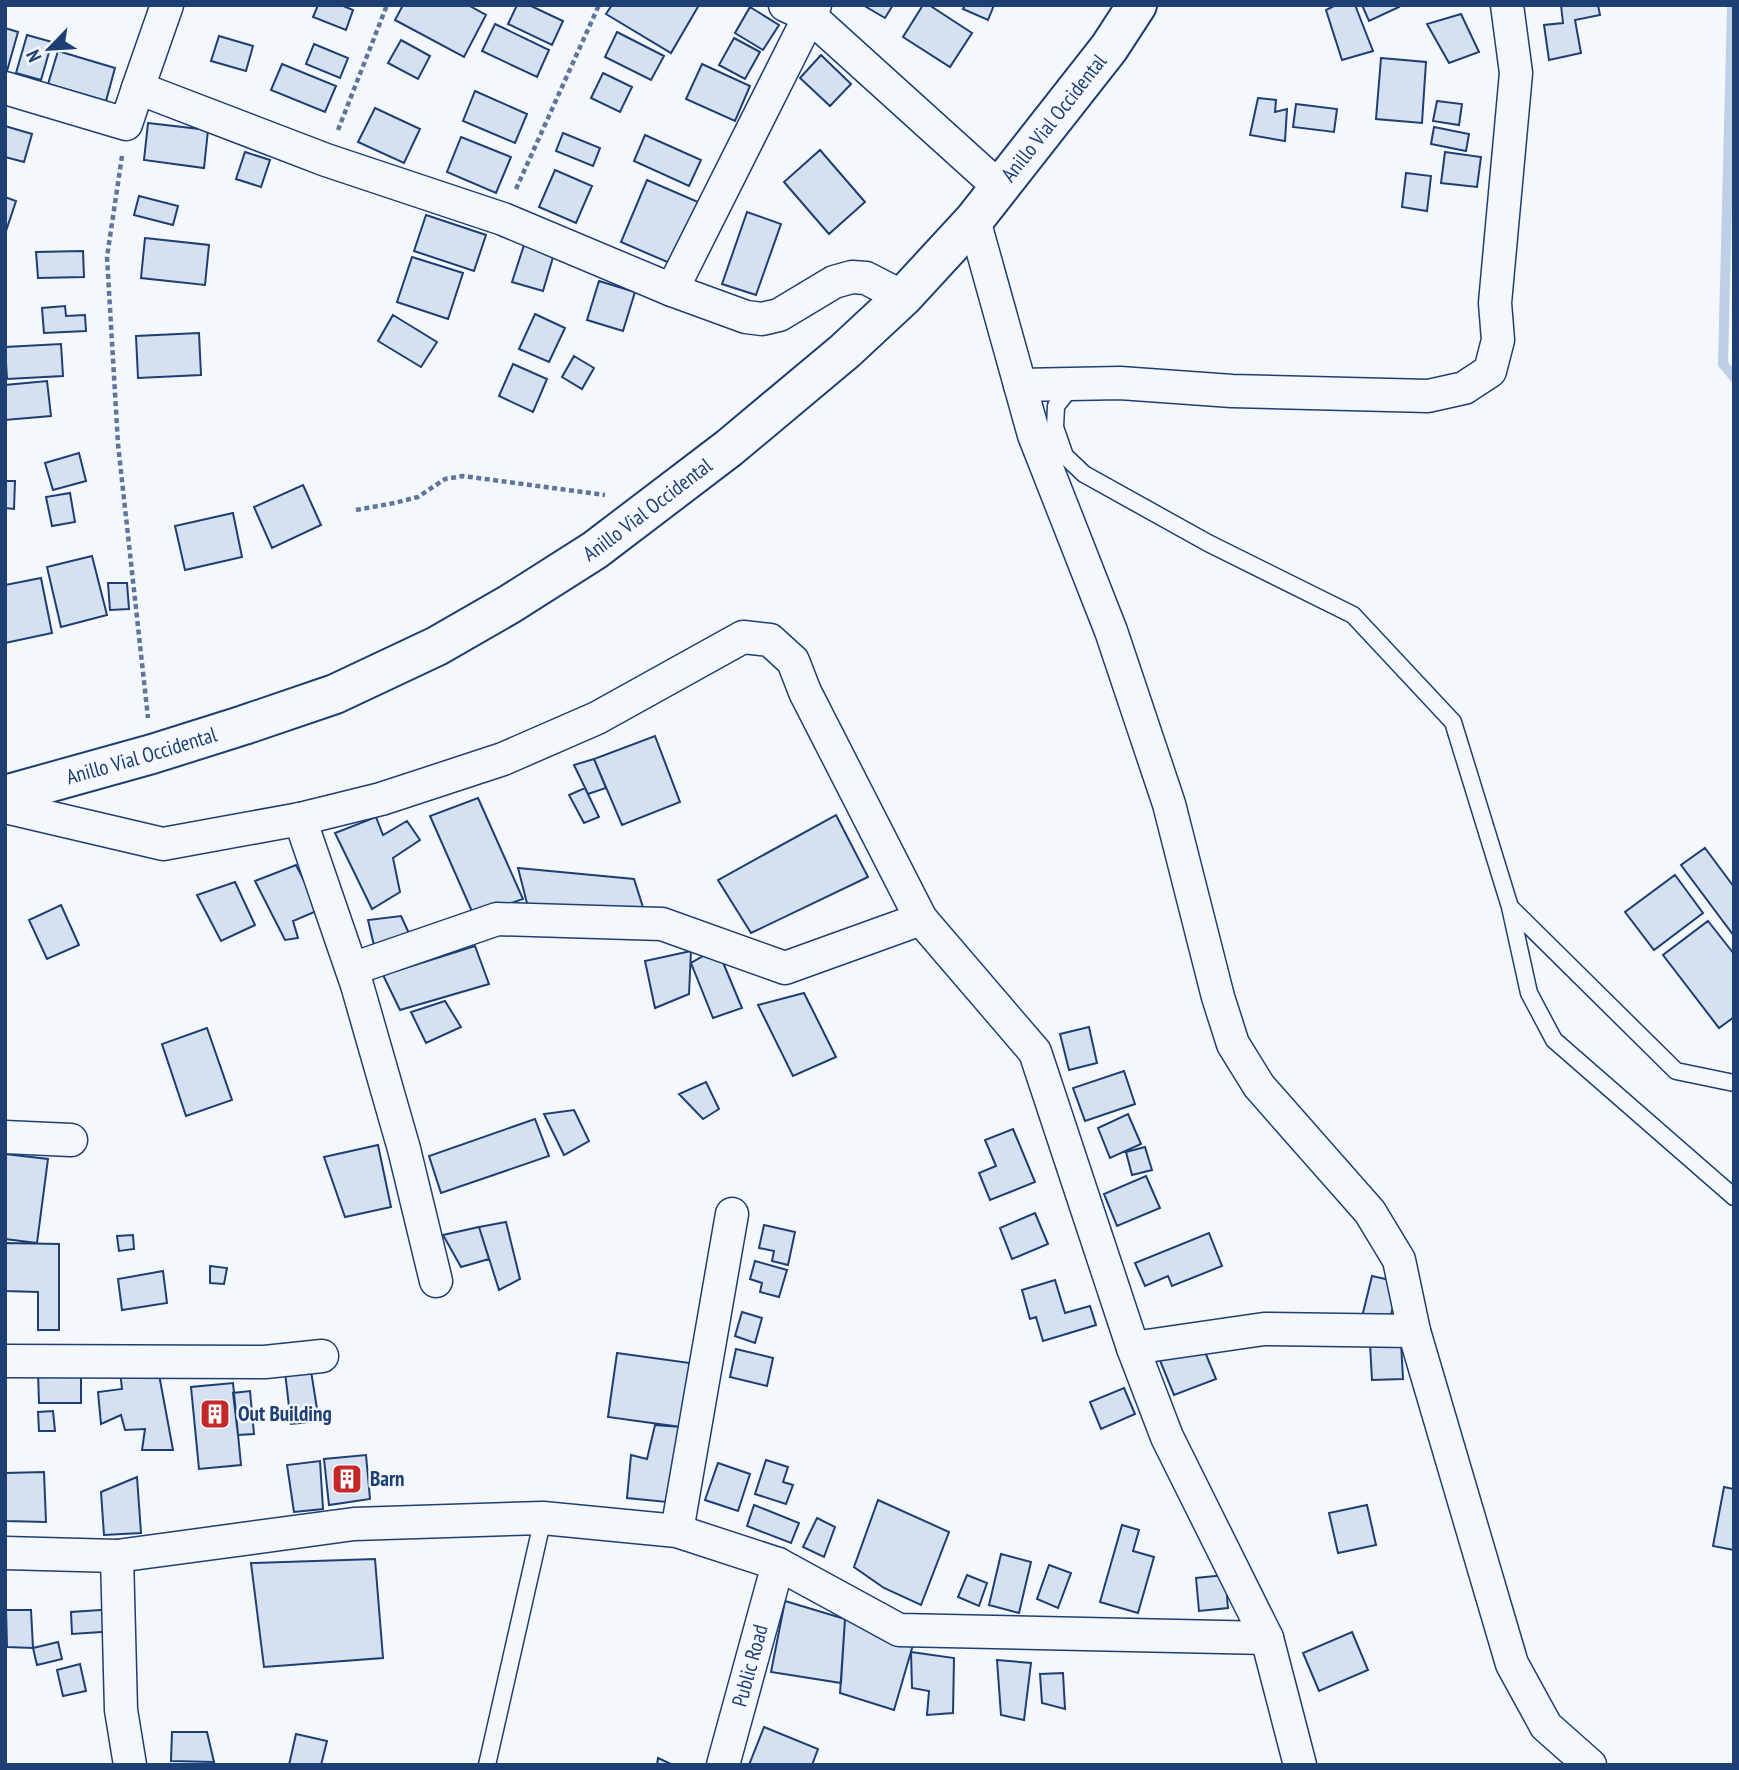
<svg xmlns="http://www.w3.org/2000/svg" width="1739" height="1770" font-family="'PT Sans Narrow',sans-serif">
<style>
.lines{fill:none;stroke-linecap:round;stroke-linejoin:round}
.stream{stroke:#bed0e5;stroke-width:10}
.building{fill:#d5e0f0;stroke:#1d3f73;stroke-width:2}
.lane-casing{stroke:#1d3f73;stroke-width:19}
.street-casing{stroke:#1d3f73;stroke-width:35}
.highway-casing{stroke:#1d3f73;stroke-width:42}
.path{stroke:#5e769c;stroke-width:4.5;stroke-dasharray:5 3.5;stroke-linecap:butt}
.lane{stroke:#f4f7fb;stroke-width:16}
.street{stroke:#f4f7fb;stroke-width:32}
.highway{stroke:#f4f7fb;stroke-width:38}
.labels{text-anchor:middle;stroke-width:5;stroke-linejoin:round;paint-order:stroke}
.street-label{font-size:21px;fill:#1d3f73;stroke:#f4f7fb}
.poi-label{font-size:21px;font-weight:bold;fill:#1d3f73;stroke:#f4f7fb;text-anchor:start}
</style>
<rect width="100%" height="100%" fill="#f4f7fb"/>
<g class="lines">
<path class="stream" d="M1734,7L1732,8L1723,364L1734,377"/>
</g>
<path class="building" d="M318,5H341L353,10L346,30L313,17Z
M403,5H468L486,15L464,57L395,20Z
M517,5H529L563,21L552,45L508,24Z
M612,5H699L671,53L606,14Z
M863,5H893L885,18Z
M923,5H929L972,33L950,67L903,37Z
M965,5H994L988,20L963,9Z
M1336,5H1355L1373,51L1342,60L1326,10Z
M1362,5H1398L1399,7L1369,21Z
M1561,5H1598L1600,15L1575,20L1581,53L1549,60L1544,25L1563,23Z
M750,7L779,25L763,50L735,33Z
M1461,14L1479,52L1449,63L1427,24Z
M495,24L549,50L537,77L482,51Z
M5,28L18,32L7,71H5Z
M617,32L664,56L651,80L605,57Z
M27,35L52,42L41,80L16,73Z
M219,36L253,46L246,71L211,61Z
M734,38L760,52L745,79L719,65Z
M401,40L430,56L418,79L388,63Z
M314,44L348,58L340,78L306,64Z
M58,51L115,68L106,101L48,84Z
M821,55L851,84L830,106L800,78Z
M1381,58L1426,62L1422,123L1376,119Z
M282,64L336,86L325,112L271,90Z
M702,64L750,86L735,121L686,99Z
M603,73L632,87L620,112L591,98Z
M475,91L527,114L515,143L463,121Z
M1258,98L1276,100L1275,112L1287,109L1285,141L1250,135Z
M1437,101L1462,104L1459,125L1433,121Z
M1296,104L1337,109L1334,132L1293,127Z
M375,108L420,129L404,163L358,142Z
M148,123L208,130L204,168L144,160Z
M5,126L32,134L24,162L5,157Z
M1434,127L1469,134L1466,151L1431,144Z
M563,133L600,148L593,166L556,151Z
M645,135L701,160L689,186L634,161Z
M461,137L511,157L496,193L447,172Z
M820,150L865,202L829,234L784,182Z
M245,152L270,160L261,187L236,179Z
M1445,152L1481,157L1477,187L1441,183Z
M555,170L592,186L576,223L539,207Z
M1406,173L1431,176L1427,211L1402,207Z
M647,180L698,202L672,264L621,242Z
M139,196L178,206L173,225L134,215Z
M5,197L16,201L5,234Z
M747,212L781,224L756,295L722,284Z
M426,215L486,235L474,271L414,251Z
M145,238L209,245L205,285L141,278Z
M524,245L554,254L543,291L512,282Z
M83,251L84,277L38,278L36,252Z
M412,257L463,273L448,319L397,302Z
M599,281L635,292L623,331L587,320Z
M65,306L66,316L85,315L86,331L44,333L42,308Z
M535,314L565,328L549,362L519,349Z
M393,315L437,342L421,367L378,341Z
M199,333L201,375L138,378L136,336Z
M61,344L63,376L7,379L5,347Z
M574,356L594,368L582,389L562,377Z
M513,364L547,379L533,412L499,396Z
M47,381L51,416L5,420V385Z
M79,453L86,481L53,490L45,463Z
M5,481H15L14,509L5,508Z
M303,485L321,525L272,548L254,507Z
M70,493L75,522L52,526L46,497Z
M233,513L242,557L185,570L175,526Z
M92,556L107,615L61,627L47,567Z
M41,578L52,633L5,643V585Z
M108,583H127L129,609L110,610Z
M655,736L680,802L622,825L594,759Z
M594,759L606,788L588,794L574,765Z
M585,788L599,817L584,823L569,795Z
M478,798L523,899L474,916L430,816Z
M836,815L868,877L751,933L718,880Z
M376,817L383,835L407,821L420,840L393,858L400,892L372,909L335,833Z
M1705,848L1734,887V936L1681,865Z
M296,865L319,910L293,921L298,938L285,940L255,881Z
M518,868L634,879L647,920L530,915Z
M1675,875L1703,913L1654,950L1625,912Z
M235,882L255,925L221,941L197,895Z
M61,905L79,945L47,959L29,920Z
M401,916L413,942L376,954L368,920Z
M1708,921L1734,954V1017L1719,1028L1663,955Z
M475,946L489,984L400,1010L383,975Z
M717,948L742,1008L713,1018L691,963Z
M691,951L689,994L655,1008L645,961Z
M804,993L836,1057L793,1076L758,1005Z
M445,1001L461,1027L426,1043L411,1012Z
M1089,1027L1097,1063L1069,1070L1060,1034Z
M207,1028L232,1100L186,1116L162,1044Z
M1124,1071L1135,1104L1085,1121L1073,1088Z
M706,1082L719,1109L703,1119L679,1094Z
M574,1110L589,1141L564,1155L544,1114Z
M1128,1114L1141,1144L1110,1158L1098,1128Z
M535,1119L549,1156L441,1193L429,1156Z
M1013,1129L1035,1182L990,1200L979,1173L996,1166L985,1140Z
M378,1145L391,1207L345,1217L324,1157Z
M1145,1147L1152,1170L1132,1175L1126,1152Z
M5,1154L48,1159L37,1243L5,1239Z
M1146,1176L1160,1208L1117,1226L1104,1194Z
M1035,1213L1048,1244L1012,1259L1000,1228Z
M506,1222L520,1279L499,1290L479,1227Z
M764,1225L795,1232L788,1265L772,1261L774,1251L759,1248Z
M479,1227L489,1259L461,1267L443,1235Z
M1209,1233L1222,1266L1172,1286L1168,1276L1145,1286L1135,1263Z
M133,1235L134,1249L119,1251L117,1236Z
M5,1243L59,1244V1330H38V1292L5,1291Z
M755,1261L787,1270L779,1297L760,1292L762,1283L750,1279Z
M210,1266L227,1268L224,1284L210,1283Z
M163,1271L167,1303L122,1310L118,1279Z
M1372,1276L1399,1282L1389,1323L1362,1317Z
M1055,1280L1065,1313L1090,1306L1096,1325L1043,1341L1036,1317L1030,1319L1022,1290Z
M742,1312L762,1318L755,1343L735,1336Z
M1201,1342L1216,1379L1174,1395L1159,1358Z
M1401,1342L1403,1379L1372,1380L1370,1344Z
M736,1349L773,1358L767,1386L730,1377Z
M617,1353L690,1363L681,1427L608,1417Z
M284,1363L311,1371L319,1421L291,1424Z
M158,1369L173,1450H142L145,1429L125,1430L121,1415L101,1424L98,1392L122,1389L120,1371Z
M38,1373H81V1403H39Z
M233,1383L241,1465L199,1469L191,1387Z
M1124,1388L1135,1414L1101,1429L1090,1402Z
M250,1391L254,1434L238,1435L233,1393Z
M53,1411L55,1431H39L38,1412Z
M655,1425L681,1427L667,1502L627,1498L631,1455L647,1459Z
M366,1455L370,1499L329,1505L324,1459Z
M766,1460L788,1467L783,1482L793,1485L786,1504L755,1494Z
M320,1461L323,1509L294,1512L287,1465Z
M718,1463L750,1474L738,1511L705,1500Z
M44,1472L46,1522L5,1521V1473Z
M137,1477L141,1533L104,1535L101,1492Z
M1724,1487L1734,1489V1550L1713,1546Z
M878,1500L949,1532L921,1605L884,1588L854,1567Z
M754,1505L799,1523L791,1543L747,1526Z
M1367,1505L1376,1545L1338,1553L1329,1513Z
M817,1518L835,1527L824,1557L803,1547Z
M1122,1525L1139,1530L1133,1551L1154,1557L1138,1613L1100,1602Z
M1001,1554L1031,1562L1019,1613L989,1605Z
M375,1559L383,1658L264,1667L251,1563Z
M1049,1565L1071,1573L1058,1608L1037,1599Z
M967,1575L987,1583L979,1606L958,1597Z
M1225,1575L1228,1608L1199,1611L1196,1578Z
M785,1601L845,1619L841,1683L771,1672Z
M115,1609L116,1631L72,1634L71,1612Z
M6,1610H31L33,1648L7,1647Z
M845,1619L915,1638L894,1710L840,1693Z
M1352,1632L1368,1670L1319,1691L1303,1653Z
M58,1642L62,1659L37,1665L33,1648Z
M911,1652L954,1658L953,1713L927,1715L929,1691L912,1688Z
M997,1660L1031,1663L1024,1720L1001,1715Z
M80,1664L86,1691L63,1696L57,1670Z
M1063,1673L1065,1709L1042,1703L1040,1674Z
M764,1727L818,1749L812,1765H749Z
M172,1732H207L214,1762L171,1761Z
M296,1734L327,1741L321,1765H289Z
M658,1758L673,1765H657Z"/>
<g class="lines">
<g class="lane-casing">
<path id="lane" d="M1075,388L1068,391L1056,406L1055,427L1065,456L1084,474L1208,543L1353,615L1453,722L1510,907L1529,993L1554,1040L1734,1197
M1510,907L1676,1071L1734,1083
M487,1765L543,1518"/>
</g>
<g class="street-casing">
<g id="street">
<path d="M785,5L811,17L999,187"/>
<path d="M5,88L126,124L138,88L326,160L503,219L672,290L746,317L762,319L779,315L834,282L852,277L866,278L903,297"/>
<path d="M138,88L167,5"/>
<path d="M974,220L1034,435L1111,631L1169,804L1218,997L1233,1044L1259,1086L1370,1212L1399,1260L1414,1331L1512,1664L1546,1726L1590,1765"/>
<path d="M672,290L815,5"/>
<path d="M1020,385L1120,383L1232,391L1428,396L1464,388L1490,371L1498,340L1495,303L1516,73L1507,5"/>
<path d="M5,807L163,844L300,819L381,799L503,759L597,718L743,637L770,640L793,661L805,692L921,919L1035,1052L1133,1348L1167,1437L1267,1638L1300,1765"/>
<path d="M300,819L357,985L404,1149L436,1281"/>
<path d="M352,969L497,919L662,924L785,968L921,919"/>
<path d="M5,1137L71,1140"/>
<path d="M1133,1348L1264,1329L1414,1331"/>
<path d="M5,1361L265,1362L322,1356"/>
<path d="M677,1531L732,1214"/>
<path d="M5,1553L117,1556L354,1524L543,1518L677,1531L778,1564L899,1630L1267,1638"/>
<path d="M117,1556L121,1710L130,1765"/>
<path id="s1" d="M723,1765L778,1564"/>
</g>
</g>
<g class="highway-casing">
<g id="highway">
<path id="s2" d="M5,795L152,754L244,725L335,694L437,646L510,604L595,550L729,448L845,351L903,297L974,220L1109,48L1137,5"/>
</g>
</g>
<path class="path" d="M338,130L387,5
M122,156L107,257L118,444L148,718
M516,189L599,5
M356,510L394,503L418,497L445,479L463,476L605,495"/>
<use href="#lane" class="lane"/>
<use href="#street" class="street"/>
<use href="#highway" class="highway"/>
</g>
<defs>
<g id="building-square" transform="scale(1.575)"><rect x="-9" y="-9" width="18" height="18" rx="4" fill="#c62828" stroke="#f4f7fb"/><path d="M-4-6H4V6H1V3H-1V6H-4ZM-2.5-4.3h1.7v1.8h-1.7ZM.8-4.3h1.7v1.8H.8ZM-2.5-1h1.7V.8h-1.7ZM.8-1h1.7V.8H.8Z" fill="#fff"/></g>
</defs>
<g fill-rule="evenodd">
<use href="#building-square" x="215" y="1414"/>
<use href="#building-square" x="347" y="1479"/>
</g>
<g class="labels">
<g class="street-label">
<text dy="7" stroke="none"><textPath href="#s2" startOffset="1276">Anillo Vial Occidental</textPath></text>
<text dy="7" stroke="none"><textPath href="#s2" startOffset="709">Anillo Vial Occidental</textPath></text>
<text dy="7" stroke="none"><textPath href="#s2" startOffset="142">Anillo Vial Occidental</textPath></text>
<text dy="7" stroke="none"><textPath href="#s1" startOffset="103">Public Road</textPath></text>
</g>
<g class="poi-label">
<text x="238" y="1421">Out Building</text>
<text x="370" y="1486">Barn</text>
</g>
</g>
<rect width="1739" height="1770" fill="none" stroke="#1d3f73" stroke-width="14"/>
<g transform="translate(49 49) rotate(245)" stroke="#f4f7fb" stroke-width="5" paint-order="stroke">
<path d="M0-5L12 26L0 18L-12 26Z" fill="#1d3f73"/>
<text y="-10" font-size="19" font-weight="bold" text-anchor="middle" fill="#1d3f73">N</text>
</g>
</svg>
